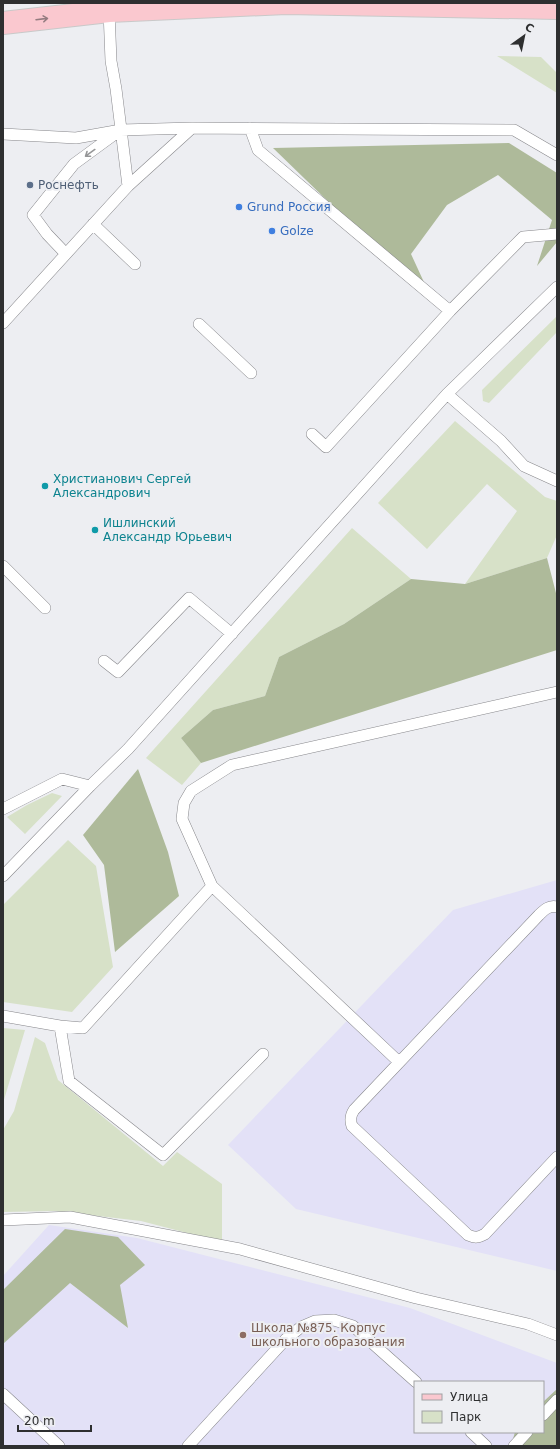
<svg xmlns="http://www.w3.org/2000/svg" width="560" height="1449" font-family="'DejaVu Sans',sans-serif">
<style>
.education{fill:#e3e1f7;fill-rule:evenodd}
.green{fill:#d7e1c8}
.forest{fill:#aeba9a}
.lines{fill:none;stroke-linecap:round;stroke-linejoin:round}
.service-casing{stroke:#87878b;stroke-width:12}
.primary-casing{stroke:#c9c9c9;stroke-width:24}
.service{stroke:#fff;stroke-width:11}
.primary{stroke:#fac8cf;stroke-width:22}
.oneway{stroke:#947c80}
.oneway2{stroke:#969798}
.service-dot{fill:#5c6f8a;stroke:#edeef2;stroke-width:1.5}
.shop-dot{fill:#3f7fe0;stroke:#edeef2;stroke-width:1.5}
.culture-dot{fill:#0f9aa8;stroke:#edeef2;stroke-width:1.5}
.education-dot{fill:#8d6e63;stroke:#edeef2;stroke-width:1.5}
.labels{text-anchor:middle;stroke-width:4;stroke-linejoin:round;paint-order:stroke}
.service-label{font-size:12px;fill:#4e5e75;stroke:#edeef2;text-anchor:start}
.shop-label{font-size:12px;fill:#366cbe;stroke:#edeef2;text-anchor:start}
.culture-label{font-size:12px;fill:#0d838f;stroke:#edeef2;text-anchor:start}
.education-label{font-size:12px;fill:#785e54;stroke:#edeef2;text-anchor:start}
</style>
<rect width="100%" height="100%" fill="#edeef2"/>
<path class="education" d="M557,880V1271L296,1209L228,1145L453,910Z
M49,1225L137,1238L410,1308L557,1363V1446H3V1276ZM415,1382H543V1432H415Z"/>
<path class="green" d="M497,56L541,57L557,73V93Z
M557,316V332L489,403L483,401L482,390Z
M455,421L545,497L557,501V535L547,558L465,584L517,511L487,484L427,549L378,503Z
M352,528L411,579L344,624L279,657L265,696L213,710L181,738L201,763L182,785L146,758Z
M52,793L62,796L25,834L7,817L27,805Z
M68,840L96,866L113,967L72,1012L3,1002V905Z
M3,1028L25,1030L3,1103Z
M35,1037L45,1043L58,1080L163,1166L177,1152L222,1184V1242L141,1221L55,1211L3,1212V1130L14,1111Z"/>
<path class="forest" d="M509,143L557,173V242L537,266L552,220L498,175L447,205L411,254L434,304L273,148Z
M547,558L557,597V650L201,763L181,738L213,710L265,696L279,657L344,624L411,579L465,584Z
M138,769L168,852L179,896L115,952L104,865L83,835Z
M65,1229L118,1237L145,1265L120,1285L128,1328L70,1283L3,1344V1290Z
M557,1389V1446H511L515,1432H543V1402Z"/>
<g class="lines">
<g class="service-casing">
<path id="service" d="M109,11L111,61L116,89L128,186
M250,128L258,150L450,311L326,447L312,434
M3,134L76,138L121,130L192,128
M93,224L135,264
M66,254L47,234L33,215L74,164L119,131
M450,311L523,237L557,234
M3,323L128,186L192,128L514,130L557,155
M199,324L251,373
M447,394L501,441L524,466L557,481
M3,566L45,608
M104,661L118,672L189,598L232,634
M3,809L62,779L90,786
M3,876L90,786L128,749L447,394L557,287
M212,886L399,1062
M557,907C549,905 544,910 539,915L354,1110C350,1116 350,1120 352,1126L468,1235C475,1238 478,1238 485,1234L557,1157
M3,1016L60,1026L83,1028L212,886L182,819L184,803L191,791L232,765L557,692
M60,1026L69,1081L163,1155L263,1054
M3,1220L70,1217L240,1249L416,1298L528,1324L557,1335
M3,1394L59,1446
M543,1415L557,1400
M471,1432L486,1446
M188,1446L286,1339L301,1327L315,1321L334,1320L353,1326L416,1382
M514,1446L527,1432"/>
</g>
<g class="primary-casing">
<path id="primary" d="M3,23L109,11L286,3L557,8"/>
</g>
<use href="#service" class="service"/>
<use href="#primary" class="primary"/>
</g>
<defs><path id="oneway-shaft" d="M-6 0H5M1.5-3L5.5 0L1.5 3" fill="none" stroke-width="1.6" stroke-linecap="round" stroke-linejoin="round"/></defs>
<use class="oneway" href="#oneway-shaft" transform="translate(42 19) rotate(-7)"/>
<use class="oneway2" href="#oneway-shaft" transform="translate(90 153) rotate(144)"/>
<circle class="service-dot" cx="30" cy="185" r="4"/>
<g class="shop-dot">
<circle cx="239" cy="207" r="4"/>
<circle cx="272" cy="231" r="4"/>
</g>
<g class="culture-dot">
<circle cx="45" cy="486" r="4"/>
<circle cx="95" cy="530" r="4"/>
</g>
<circle class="education-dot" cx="243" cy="1335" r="4"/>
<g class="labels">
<g class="service-label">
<text x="38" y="189">Роснефть</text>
</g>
<g class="shop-label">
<text x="247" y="211">Grund Россия</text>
<text x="280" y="235">Golze</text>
</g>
<g class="culture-label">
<text x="53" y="483">Христианович Сергей<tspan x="53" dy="14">Александрович</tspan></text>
<text x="103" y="527">Ишлинский<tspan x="103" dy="14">Александр Юрьевич</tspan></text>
</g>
<g class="education-label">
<text x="251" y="1332">Школа №875. Корпус<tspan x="251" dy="14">школьного образования</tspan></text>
</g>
</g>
<rect width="560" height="1449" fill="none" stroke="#2e2f30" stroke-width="8"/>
<rect x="414" y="1381" width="130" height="52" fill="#edeef2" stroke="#a1a2a4"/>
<rect x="422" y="1394" width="20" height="6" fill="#fac8cf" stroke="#a1a2a4"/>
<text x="450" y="1401" font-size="12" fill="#2e2f30">Улица</text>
<rect x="422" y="1411" width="20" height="12" fill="#d7e1c8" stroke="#a1a2a4"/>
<text x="450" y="1421" font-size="12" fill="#2e2f30">Парк</text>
<g transform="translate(524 36) rotate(33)" stroke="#edeef2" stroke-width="3" paint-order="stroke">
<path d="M0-3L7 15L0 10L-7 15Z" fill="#2e2f30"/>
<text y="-6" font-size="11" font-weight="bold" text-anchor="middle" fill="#2e2f30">С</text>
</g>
<path d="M18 1425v6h73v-6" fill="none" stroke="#2e2f30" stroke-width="2"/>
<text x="24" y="1425" font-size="12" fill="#2e2f30" stroke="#edeef2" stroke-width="3" paint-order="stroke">20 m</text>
</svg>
